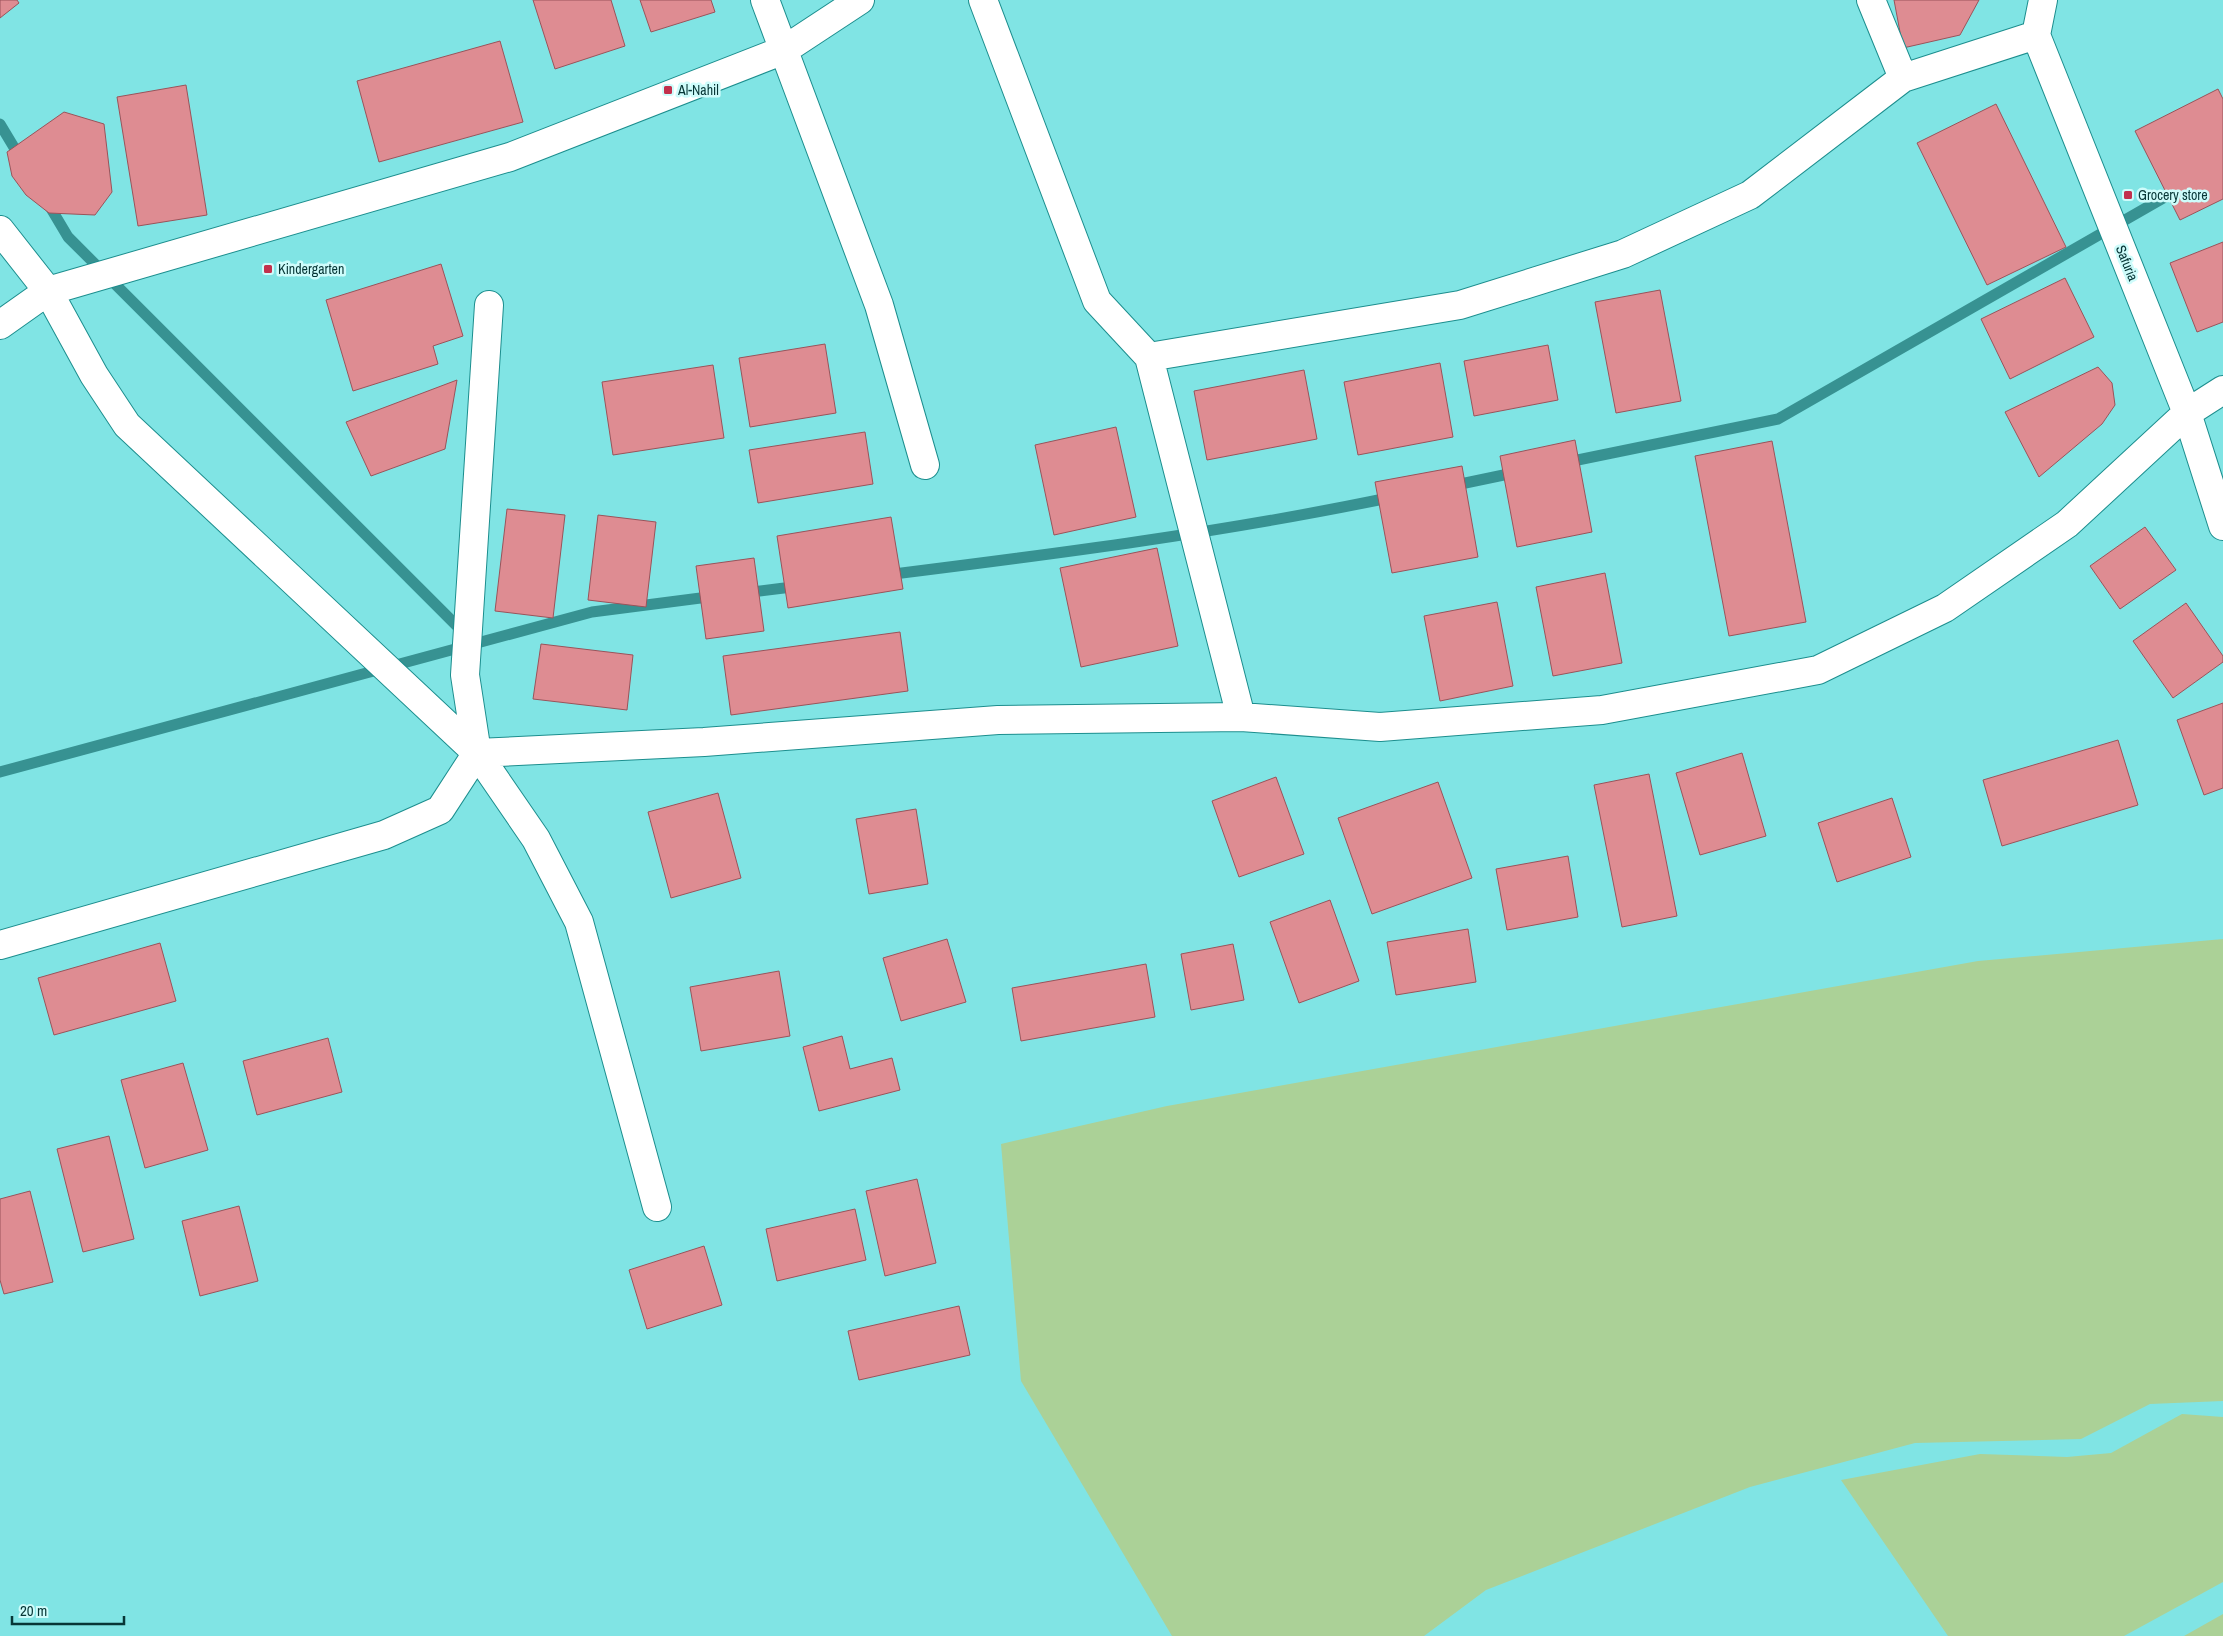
<svg xmlns="http://www.w3.org/2000/svg" width="2223" height="1636" font-family="'Archivo Narrow',sans-serif">
<style>
.green{fill:#abd197}
.lines{fill:none;stroke-linecap:round;stroke-linejoin:round}
.stream{stroke:#379292;stroke-width:11}
.building{fill:#de8c92;stroke:#9a535a}
.minor-casing{stroke:#1c8e8e;stroke-width:30}
.minor{stroke:#fff;stroke-width:28}
.poi-dot{fill:#c2314d;stroke:#cefcfb;stroke-width:2}
.labels{text-anchor:middle;stroke-width:5;stroke-linejoin:round;paint-order:stroke}
.poi-label{font-size:14px;fill:#073636;stroke:#cefcfb;text-anchor:start}
.street-label{font-size:14px;fill:#073636;stroke:#cefcfb}
</style>
<rect width="100%" height="100%" fill="#80e4e4"/>
<path class="green" d="M2223,939V1401L2150,1404L2081,1439L1915,1443L1750,1487L1486,1590L1424,1636H1172L1021,1381L1001,1144L1167,1106L1978,961Z
M2182,1414L2223,1417V1582L2124,1636H1948L1841,1480L1980,1454L2067,1457L2111,1453Z
M2223,1614V1636H2184Z"/>
<g class="lines">
<path class="stream" d="M0,124L21,159
M46,200L68,237L465,634
M1563,463L1778,419L2179,189
M1451,486L1518,472
M886,575C1055,554 1226,532 1393,497
M744,593L800,586
M0,772L592,612L716,596"/>
</g>
<path class="building" d="M0,0H17L19,3L0,18Z
M533,0H611L625,46L555,69Z
M640,0H711L715,12L651,32Z
M1894,0H1979L1960,35L1903,48Z
M500,41L523,122L379,162L357,81Z
M186,85L207,215L138,226L117,97Z
M2218,89L2223,99V199L2180,220L2135,131Z
M1996,104L2066,247L1987,285L1917,143Z
M64,112L104,124L112,192L95,215L49,213L26,195L12,176L7,152Z
M2223,242V322L2197,332L2170,263Z
M441,264L463,336L433,346L438,364L353,391L326,300Z
M2065,278L2094,337L2010,379L1981,319Z
M1660,290L1681,401L1616,413L1595,302Z
M825,344L836,413L750,427L739,358Z
M1548,345L1558,400L1474,416L1464,361Z
M1440,363L1453,437L1358,455L1344,382Z
M713,365L724,438L613,455L602,382Z
M2098,367L2112,383L2115,405L2102,424L2039,477L2005,412Z
M1304,370L1317,439L1207,460L1194,391Z
M457,380L445,449L371,476L346,422Z
M1116,427L1136,517L1054,535L1035,445Z
M865,432L873,484L758,503L749,450Z
M1575,440L1592,532L1517,547L1500,456Z
M1772,441L1806,622L1729,636L1695,456Z
M1462,466L1478,557L1392,573L1375,482Z
M507,509L565,515L553,618L495,611Z
M598,515L656,522L646,607L588,600Z
M891,517L903,589L788,608L777,536Z
M2145,527L2176,570L2120,609L2090,566Z
M1157,548L1178,646L1081,667L1060,568Z
M754,558L764,631L706,639L696,566Z
M1605,573L1622,663L1553,676L1536,587Z
M1497,602L1513,686L1440,701L1424,616Z
M2186,603L2223,656V662L2173,698L2133,641Z
M900,632L908,691L731,715L723,656Z
M541,644L633,655L627,710L533,699Z
M2223,703V788L2204,795L2177,720Z
M2118,740L2138,805L2002,846L1983,780Z
M1742,753L1766,836L1700,855L1676,773Z
M1649,774L1677,916L1622,927L1594,785Z
M1276,777L1304,854L1239,877L1212,801Z
M1438,782L1472,878L1372,914L1338,818Z
M718,793L741,878L671,898L648,812Z
M1892,798L1911,857L1837,882L1818,823Z
M916,809L928,884L869,894L856,819Z
M1568,856L1578,917L1507,930L1496,869Z
M1330,900L1359,981L1299,1003L1270,922Z
M1468,929L1476,982L1396,995L1387,942Z
M947,939L966,1002L901,1021L883,958Z
M160,943L176,1001L54,1035L38,978Z
M1233,944L1244,1000L1191,1010L1181,954Z
M1146,964L1155,1017L1021,1041L1012,988Z
M779,971L790,1036L701,1051L690,987Z
M842,1036L850,1069L892,1058L900,1090L819,1111L803,1047Z
M328,1038L342,1092L257,1115L243,1061Z
M183,1063L208,1150L145,1168L121,1080Z
M109,1136L134,1239L83,1252L57,1149Z
M917,1179L936,1263L885,1276L866,1191Z
M30,1191L53,1282L4,1294L0,1280V1199Z
M239,1206L258,1281L200,1296L182,1221Z
M855,1209L866,1260L777,1281L766,1229Z
M704,1246L722,1305L647,1329L629,1270Z
M959,1306L970,1355L859,1380L848,1331Z"/>
<g class="lines">
<g class="minor-casing">
<path id="minor" d="M765,0L879,305L925,465
M983,0L1097,301L1149,357L1460,305L1623,254L1750,195L1903,78L2036,35
M1871,0L1903,78
M2043,0L2036,35L2187,413L2223,526
M0,230L48,291L94,375L127,425L477,753L536,839L579,922L657,1207
M0,325L48,291L510,157L784,50L860,0
M1149,357L1241,717
M477,753L465,675L489,305
M0,945L384,835L440,810L477,753L704,742L998,720L1241,717L1380,727L1602,710L1818,670L1945,608L2067,524L2187,413L2223,390"/>
</g>
<use href="#minor" class="minor"/>
</g>
<g class="poi-dot">
<rect x="663" y="85" width="10" height="10" rx="2.5"/>
<rect x="2123" y="190" width="10" height="10" rx="2.5"/>
<rect x="263" y="264" width="10" height="10" rx="2.5"/>
</g>
<g class="labels">
<g class="poi-label">
<text x="678" y="95">Al-Nahil</text>
<text x="2138" y="200">Grocery store</text>
<text x="278" y="274">Kindergarten</text>
</g>
<g class="street-label">
<text transform="translate(2127 263) rotate(68)" y="5">Safuria</text>
</g>
</g>
<path d="M12 1616v8h112v-8" fill="none" stroke="#073636" stroke-width="2.5"/>
<text x="20" y="1616" font-size="15" fill="#073636" stroke="#cefcfb" stroke-width="4" paint-order="stroke">20 m</text>
</svg>
